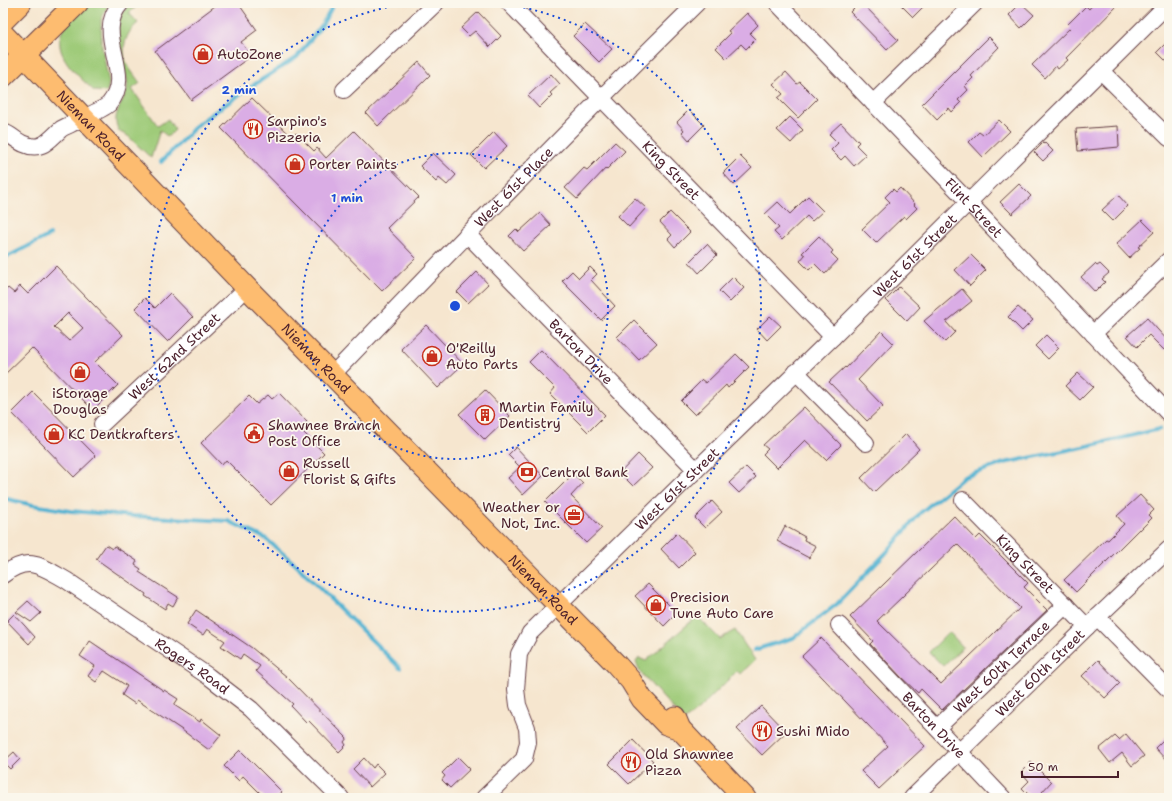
<svg xmlns="http://www.w3.org/2000/svg" width="1172" height="801" font-family="'Shantell Sans',sans-serif">
<style>
.green{fill:#9fcb79;stroke:#747552}
.lines{fill:none;stroke-linecap:round;stroke-linejoin:round}
.stream{stroke:#53b3d2;stroke-width:4}
.building{fill:#daade5;fill-rule:evenodd}
.minor-casing{stroke:#643d44;stroke-width:18}
.major-casing{stroke:#643d44;stroke-width:23}
.highway-casing{stroke:#643d44;stroke-width:24}
.minor{stroke:#fff;stroke-width:16}
.major{stroke:#fdbc6f;stroke-width:21}
.highway{stroke:#fdbc6f;stroke-width:22}
.ring{fill:none;stroke:#1d4ed8;stroke-width:2;stroke-dasharray:2 4}
.labels{text-anchor:middle;stroke-width:3.5;stroke-linejoin:round;paint-order:stroke}
.poi-label{font-size:14px;fill:#4a1f2b;stroke:#fbf7ec;text-anchor:start}
.street-label{font-size:14px;fill:#4a1f2b;stroke:#fbf7ec}
.centre{fill:#1d4ed8;stroke:#fbf7ec;stroke-width:2}
.ring-label{font-size:12px;text-anchor:middle;font-weight:bold;fill:#1d4ed8;stroke:#fbf7ec;stroke-width:3.5;stroke-linejoin:round;paint-order:stroke}
</style>
<rect width="100%" height="100%" fill="#fbf7ec"/>
<filter id="ink" filterUnits="userSpaceOnUse"><feTurbulence type="fractalNoise" baseFrequency=".025" numOctaves="2"/><feDisplacementMap in="SourceGraphic" scale="8" xChannelSelector="R" yChannelSelector="G"/><feConvolveMatrix kernelMatrix="1 2 1 2 8 2 1 2 1" color-interpolation-filters="sRGB"/></filter>
<filter id="wash" filterUnits="userSpaceOnUse"><feTurbulence type="fractalNoise" baseFrequency=".012" numOctaves="4" result="noise"/><feDisplacementMap in="SourceGraphic" scale="16" xChannelSelector="R" yChannelSelector="G"/><feGaussianBlur stdDeviation="0.9" result="paint"/><feColorMatrix in="noise" values="0 0 0 0 0 0 0 0 0 0 0 0 0 0 0 0 0 1.4 0 .05"/><feComposite in="paint" operator="in"/></filter>
<g filter="url(#wash)">
<rect width="100%" height="100%" fill="#f6e6cf"/>
<path class="green" d="M90,3H109L101,20L102,47L109,83L107,92L94,91C78,75 50,54 63,29C67,22 84,9 90,3Z
M131,3H140L129,13L138,23C126,32 120,50 127,64C130,70 136,77 140,83L132,89L158,126L168,119L175,130L168,137L160,130L151,158L128,136L120,132C109,117 123,104 127,90C128,83 127,77 125,71C121,53 111,28 123,12C125,8 129,6 131,3Z
M697,616L720,639L735,630L755,660L740,674L737,671L699,709L684,721L640,672L636,662L639,658L646,661Z
M949,632L963,647L943,666L929,652Z"/>
<g class="lines">
<path class="stream" d="M161,162L199,123L249,88L297,57L322,25L334,3
M3,259L50,235
M3,498L33,505L71,511L133,516L228,521L265,538L295,564L400,668
M754,650L793,638L837,604L886,553L920,513L964,477L1004,463L1083,447L1160,429"/>
</g>
<g id="blocks">
<path class="building" d="M219,3H238L257,30L241,42L251,56L191,100L155,51Z
M859,3H862L898,40L887,50L850,12Z
M899,3H927L913,17Z
M1021,3L1034,15L1021,28L1009,15Z
M1094,3H1120L1066,58L1068,60L1058,69L1056,66L1045,78L1032,65L1071,27L1068,24L1086,6L1089,9Z
M478,12L501,36L490,47L475,31L469,36L461,28Z
M747,13L758,25L750,33L756,39L746,49L741,44L726,58L716,48L731,33L728,31Z
M585,24L612,49L599,62L573,36Z
M989,37L999,47L971,76L973,78L965,86L968,90L958,100L961,103L952,112L949,108L937,120L922,104Z
M1169,40V64L1157,52Z
M419,62L430,75L378,126L366,113Z
M786,72L797,84L800,82L817,99L798,118L778,98L783,94L773,84Z
M551,74L560,84L550,93L552,95L539,108L528,96Z
M252,98L292,137L296,133L314,151L317,148L326,158L354,131L419,197L387,228L416,258L382,291L221,128Z
M689,110L704,125L689,140L682,132L684,130L677,122Z
M790,117L803,130L791,143L777,130Z
M999,120L1010,131L983,157L969,142L979,132L983,135Z
M841,123L859,142L856,145L866,155L854,166L845,156L841,160L831,150L838,143L829,134Z
M1118,126L1119,147L1078,151L1076,129Z
M494,132L507,146L484,168L471,155Z
M615,142L625,151L607,169L606,168L577,199L565,188L584,168L587,170Z
M1044,142L1053,151L1043,161L1034,152Z
M433,153L456,175L447,185L439,178L436,182L420,166Z
M740,156L752,168L734,185L723,173Z
M1019,184L1031,196L1012,214L1000,202Z
M900,188L915,204L914,205L917,208L906,219L904,216L876,243L862,229L890,202L885,197L893,189L896,192Z
M1118,195L1128,206L1113,221L1102,210Z
M808,196L823,211L812,221L807,216L782,240L774,232L779,228L765,214L778,202L790,214Z
M635,198L646,208L629,227L618,216Z
M670,212L690,232L675,247L668,239L672,235L660,222Z
M540,213L551,225L523,251L509,236L516,229L519,232Z
M1142,220L1154,232L1138,247L1140,248L1129,258L1116,244Z
M819,236L833,251L831,253L838,260L825,274L815,264L809,270L800,261L805,255L802,253Z
M707,244L717,255L699,273L689,262Z
M971,255L986,270L970,286L955,270Z
M1095,264L1097,266L1100,264L1109,273L1102,279L1105,282L1095,292L1081,277Z
M56,266L123,335L95,362L118,385L93,410L32,348L3,376V293L8,288L14,293L20,286L28,294ZM68,313L83,328L69,341L54,327Z
M590,267L597,274L591,280L615,306L601,320L562,281L572,271L579,278Z
M477,272L488,284L468,303L457,292Z
M733,277L744,288L730,302L719,291Z
M899,287L920,307L907,321L886,300Z
M962,289L972,301L946,322L955,332L945,342L924,321Z
M170,293L193,317L168,342L135,308L145,298L155,308Z
M1018,307L1033,320L1022,331L1008,317Z
M770,316L781,326L767,340L757,329Z
M1147,318L1169,342V345L1164,350L1149,335L1137,347L1127,336Z
M634,320L657,343L639,360L617,337Z
M426,325L463,364L438,388L401,349Z
M881,331L893,343L858,380L883,406L867,421L829,382L845,367L846,368Z
M1046,335L1059,348L1048,359L1035,346Z
M541,350L605,415L588,432L550,394L555,388L529,362Z
M736,354L749,367L728,388L726,385L695,415L681,401L702,380L706,383Z
M1078,373L1093,387L1080,400L1065,386Z
M485,390L510,416L485,440L459,414Z
M33,392L96,456L74,477L12,413Z
M279,393L307,422L300,429L324,453L271,505L226,460L222,465L201,443L249,396L257,404L268,395L272,399Z
M804,407L841,445L826,460L805,440L777,468L763,454L768,449L763,445Z
M906,434L919,449L874,492L861,478Z
M516,447L543,476L523,495L508,478L520,467L508,455Z
M638,454L652,468L633,486L620,473Z
M746,467L756,477L739,493L729,483Z
M573,474L583,483L571,496L602,528L586,543L545,502Z
M1140,495L1154,510L1149,515L1152,518L1140,530L1139,529L1076,592L1064,580L1106,539L1108,540L1124,524L1117,516Z
M712,501L722,512L705,528L695,518Z
M954,516L976,539L980,535L1028,583L1024,587L1047,610L942,710L921,689L918,693L901,677L870,644L873,641L850,617ZM957,544L1020,608L941,684L877,621Z
M785,526L805,537L804,540L816,546L809,558L777,541Z
M677,533L695,552L679,568L661,549Z
M106,545L112,549L114,546L137,561L135,565L141,569L139,572L178,597L173,606L168,603L165,609L145,596L146,594L96,559Z
M648,584L677,613L664,626L635,596Z
M28,601L41,613L31,622L16,612Z
M196,610L252,648L287,677L347,738L344,742L346,745L339,752L308,720L306,722L291,706L293,704L256,671L260,666L243,654L240,659L221,646L225,641L207,629L203,635L187,624Z
M14,614L35,637L29,644L7,621Z
M821,638L925,746L879,789L861,771L888,746L802,656Z
M90,641L164,691V690L178,699L174,705L200,722L201,719L221,735L209,750L182,730L137,700L135,704L122,695L127,686L104,671L96,682L88,676L95,666L80,656Z
M1098,660L1120,683L1105,698L1082,676Z
M761,706L786,732L762,755L737,729Z
M1126,734L1144,756L1132,766L1122,753L1110,763L1099,749L1115,736L1119,740Z
M1169,734V763L1155,748Z
M633,740L653,761L629,784L609,764Z
M240,750L282,792L276,798H265L243,776L239,781L224,766Z
M14,752L20,759L10,769L3,762Z
M458,757L470,769L450,788L442,780L445,776L442,773Z
M364,758L373,768L376,764L385,773L370,787L353,769Z
M1031,762L1051,782L1042,792L1047,798H1032L1022,788L1029,781L1021,772Z"/>
</g>
</g>
<g filter="url(#ink)">
<use href="#blocks" fill-opacity="0" stroke="#643d44" stroke-width="1"/>
<g class="lines">
<g class="minor-casing">
<g id="minor">
<path id="s1" d="M509,3L833,337"/>
<path id="s2" d="M777,3L958,191L1169,414"/>
<path d="M1101,71L1169,138"/>
<path d="M344,90L436,3"/>
<path d="M873,103L975,3"/>
<path d="M3,132C11,134 16,141 24,144C41,152 49,140 60,130C63,127 68,126 71,124C79,120 104,109 109,104C136,73 92,35 121,3"/>
<path id="s3" d="M467,234L696,470"/>
<path d="M1093,334L1169,260"/>
<path d="M796,372L866,443"/>
<path id="s4" d="M333,374C453,249 573,124 697,3"/>
<path id="s5" d="M102,424L247,288"/>
<path id="s6" d="M963,500L1087,627"/>
<path id="s7" d="M3,575C29,555 41,566 66,580L208,676L251,709L341,798"/>
<path d="M1097,617L1169,690"/>
<path id="s8" d="M839,625L1003,798"/>
<path id="s9" d="M937,728L1066,605"/>
<path id="s10" d="M484,798L524,759L528,742L527,728L518,705L516,689L519,654L530,633L696,470L833,337L1169,3"/>
<path id="s11" d="M912,798L1087,627L1169,549"/>
</g>
</g>
<g class="major-casing">
<g id="major">
<path id="s12" d="M3,34L247,288L616,664L631,681L642,699L666,724L680,729"/>
<path d="M675,717L680,729L745,798"/>
</g>
</g>
<g class="highway-casing">
<path id="highway" d="M3,20L20,3
M3,76L77,3"/>
</g>
<use href="#minor" class="minor"/>
<use href="#major" class="major"/>
<use href="#highway" class="highway"/>
</g>
</g>
<g class="ring">
<circle cx="455" cy="306" r="153"/>
<path d="M500 3A306 306 0 1 1 410 3"/>
</g>
<defs>
<g id="shop-ring" transform="scale(1)"><circle r="9.5" fill="#fbf7ec" stroke="#c8321e" stroke-width="1.5"/><path d="M-5-2.5h2.3a2.7 3.5 0 0 1 5.4 0H5L5.5 6h-11ZM-1.5-2.5h3a1.5 2.3 0 0 0-3 0Z" fill="#c8321e"/></g>
<g id="restaurant-ring" transform="scale(1)"><circle r="9.5" fill="#fbf7ec" stroke="#c8321e" stroke-width="1.5"/><path d="M-5-6h1v4h1v-4h1v4h1v-4h1v5L-1.5 .5V6h-2V.5L-5-1ZM5-6V6H3V1.5H1.5Q1.5-4 5-6Z" fill="#c8321e"/></g>
<g id="building-ring" transform="scale(1)"><circle r="9.5" fill="#fbf7ec" stroke="#c8321e" stroke-width="1.5"/><path d="M-4-6H4V6H1V3H-1V6H-4ZM-2.5-4.3h1.7v1.8h-1.7ZM.8-4.3h1.7v1.8H.8ZM-2.5-1h1.7V.8h-1.7ZM.8-1h1.7V.8H.8Z" fill="#c8321e"/></g>
<g id="civic-ring" transform="scale(1)"><circle r="9.5" fill="#fbf7ec" stroke="#c8321e" stroke-width="1.5"/><path d="M-.6-6.5H3V-4.5H.6V-3L4-1V1h2V6H-6V1h2V-1L-.6-3ZM-1.2 2.5V6h2.4V2.5Z" fill="#c8321e"/></g>
<g id="bank-ring" transform="scale(1)"><circle r="9.5" fill="#fbf7ec" stroke="#c8321e" stroke-width="1.5"/><path d="M-6-4H6V4H-6ZM0-2.3a2.3 2.3 0 1 0 0 4.6a2.3 2.3 0 1 0 0-4.6Z" fill="#c8321e"/></g>
<g id="office-ring" transform="scale(1)"><circle r="9.5" fill="#fbf7ec" stroke="#c8321e" stroke-width="1.5"/><path d="M-6-3h4V-5.5h4V-3h4V5H-6ZM-1-4.5V-3h2v-1.5ZM-6 0V1H6V0Z" fill="#c8321e"/></g>
</defs>
<g fill-rule="evenodd">
<use href="#shop-ring" x="203" y="54"/>
<use href="#restaurant-ring" x="253" y="129"/>
<use href="#shop-ring" x="295" y="164"/>
<use href="#shop-ring" x="432" y="356"/>
<use href="#shop-ring" x="80" y="372"/>
<use href="#building-ring" x="485" y="415"/>
<use href="#civic-ring" x="254" y="433"/>
<use href="#shop-ring" x="54" y="434"/>
<use href="#shop-ring" x="289" y="471"/>
<use href="#bank-ring" x="527" y="472"/>
<use href="#office-ring" x="574" y="515"/>
<use href="#shop-ring" x="656" y="605"/>
<use href="#restaurant-ring" x="762" y="731"/>
<use href="#restaurant-ring" x="631" y="762"/>
</g>
<g class="labels">
<g class="poi-label">
<text x="217" y="59">AutoZone</text>
<text x="267" y="126">Sarpino's<tspan x="267" dy="16">Pizzeria</tspan></text>
<text x="309" y="169">Porter Paints</text>
<text x="446" y="353">O'Reilly<tspan x="446" dy="16">Auto Parts</tspan></text>
<text x="80" y="398" text-anchor="middle">iStorage<tspan x="80" dy="16">Douglas</tspan></text>
<text x="499" y="412">Martin Family<tspan x="499" dy="16">Dentistry</tspan></text>
<text x="268" y="430">Shawnee Branch<tspan x="268" dy="16">Post Office</tspan></text>
<text x="68" y="439">KC Dentkrafters</text>
<text x="303" y="468">Russell<tspan x="303" dy="16">Florist &amp; Gifts</tspan></text>
<text x="541" y="477">Central Bank</text>
<text x="560" y="512" text-anchor="end">Weather or<tspan x="560" dy="16">Not, Inc.</tspan></text>
<text x="670" y="602">Precision<tspan x="670" dy="16">Tune Auto Care</tspan></text>
<text x="776" y="736">Sushi Mido</text>
<text x="645" y="759">Old Shawnee<tspan x="645" dy="16">Pizza</tspan></text>
</g>
<g class="street-label">
<text dy="5" stroke="none"><textPath href="#s12" startOffset="127">Nieman Road</textPath></text>
<text dy="5" stroke="none"><textPath href="#s1" startOffset="233">King Street</textPath></text>
<text dy="5" stroke="none"><textPath href="#s4" startOffset="260">West 61st Place</textPath></text>
<text dy="5" stroke="none"><textPath href="#s2" startOffset="284">Flint Street</textPath></text>
<text dy="5" stroke="none"><textPath href="#s10" startOffset="726">West 61st Street</textPath></text>
<text dy="5" stroke="none"><textPath href="#s3" startOffset="164">Barton Drive</textPath></text>
<text dy="5" stroke="none"><textPath href="#s5" startOffset="99">West 62nd Street</textPath></text>
<text dy="5" stroke="none"><textPath href="#s12" startOffset="451">Nieman Road</textPath></text>
<text dy="5" stroke="none"><textPath href="#s10" startOffset="393">West 61st Street</textPath></text>
<text dy="5" stroke="none"><textPath href="#s6" startOffset="89">King Street</textPath></text>
<text dy="5" stroke="none"><textPath href="#s12" startOffset="775">Nieman Road</textPath></text>
<text dy="5" stroke="none"><textPath href="#s7" startOffset="222">Rogers Road</textPath></text>
<text dy="5" stroke="none"><textPath href="#s9" startOffset="89">West 60th Terrace</textPath></text>
<text dy="5" stroke="none"><textPath href="#s11" startOffset="179">West 60th Street</textPath></text>
<text dy="5" stroke="none"><textPath href="#s8" startOffset="138">Barton Drive</textPath></text>
</g>
</g>
<circle cx="455" cy="306" r="6" class="centre"/>
<g class="ring-label">
<text x="239" y="94">2 min</text>
<text x="347" y="202">1 min</text>
</g>
<rect width="1172" height="801" fill="none" stroke="#fbf7ec" stroke-width="16"/>
<path d="M1022 771v6h96v-6" fill="none" stroke="#4a1f2b" stroke-width="2"/>
<text x="1028" y="771" font-size="12" fill="#4a1f2b" stroke="#fbf7ec" stroke-width="3" paint-order="stroke">50 m</text>
</svg>
